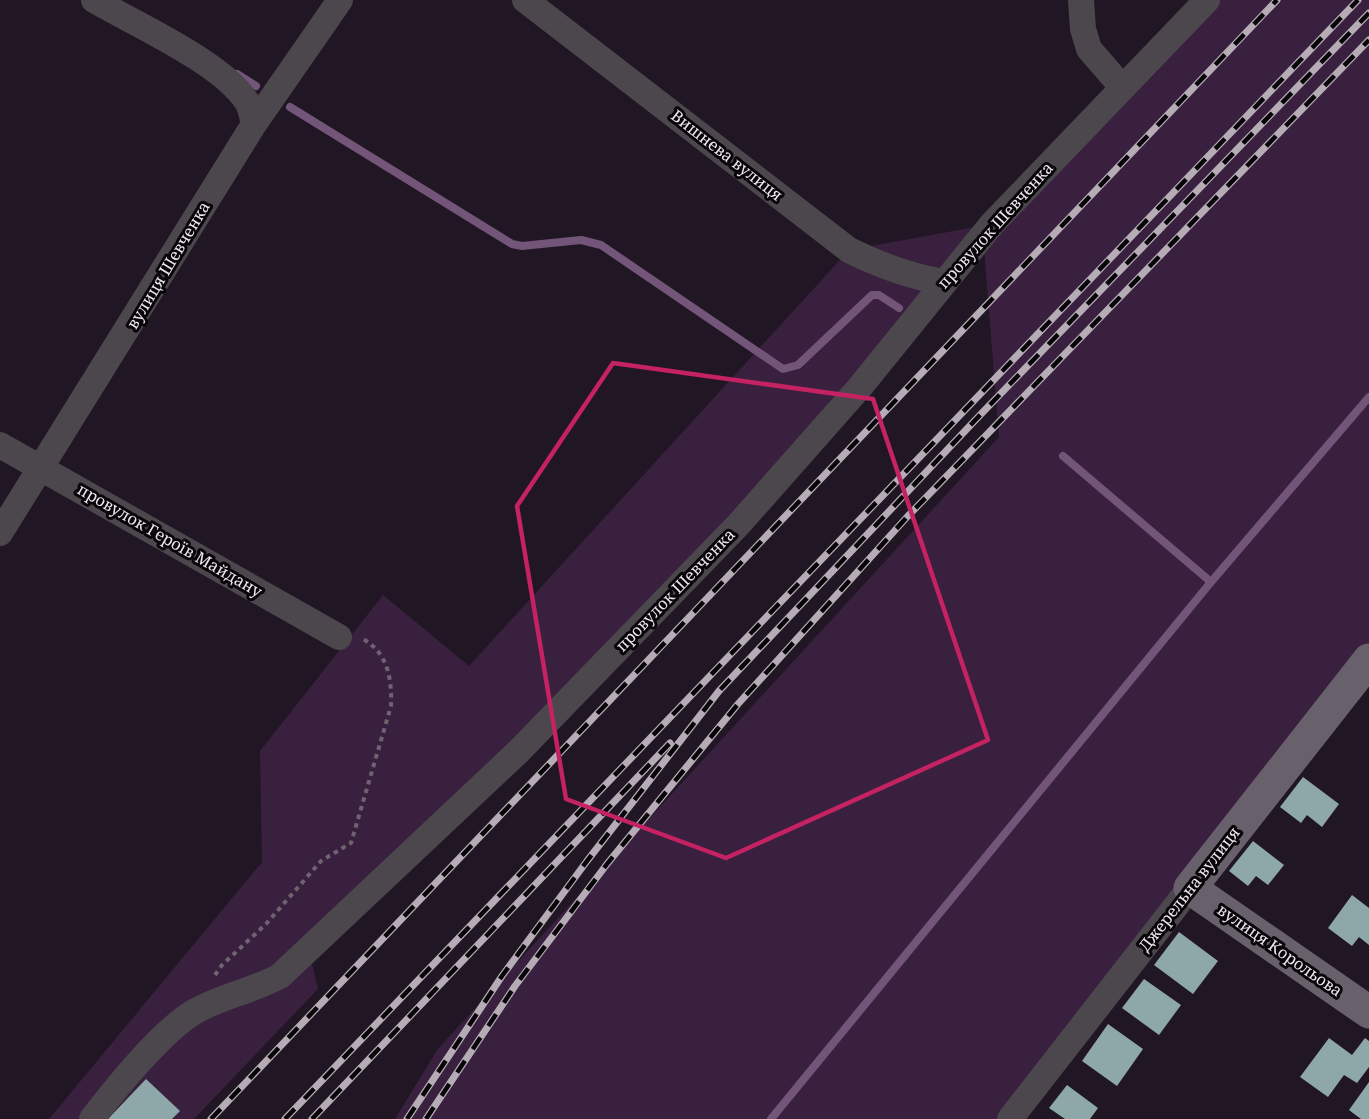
<svg xmlns="http://www.w3.org/2000/svg" width="1369" height="1119" font-family="'Noto Serif',serif">
<style>
.green{fill:#39203f}
.lines{fill:none;stroke-linecap:round;stroke-linejoin:round}
.stream{stroke:#725579;stroke-width:8}
.building{fill:#8ea8a9}
.path{stroke:#6e6470;stroke-width:4;stroke-dasharray:4.5 4.5;stroke-linecap:butt}
.street{stroke:#4c474d;stroke-width:26}
.secondary{stroke:#68606a;stroke-width:33}
.rail-casing{stroke:#b5acb6;stroke-width:7}
.rail{stroke:#080509;stroke-width:4.5;stroke-dasharray:14;stroke-linecap:butt}
.marked{fill:none;stroke:#c42262;stroke-width:4.5;stroke-linejoin:round}
.labels{text-anchor:middle;stroke-width:6;stroke-linejoin:round;paint-order:stroke}
.street-label{font-size:16px;fill:#eee6ef;stroke:#080509}
</style>
<rect width="100%" height="100%" fill="#211623"/>
<path class="green" d="M1208,0H1369V660L1010,1119H395L437,1050L999,437L983,236L860,387L309,951L318,989L194,1119H49L262,862L260,751L383,595L469,666L849,250L992,224Z"/>
<g class="lines">
<path class="stream" d="M237,74L256,86
M290,107L512,244L522,246L581,240L601,245L783,369L798,365L872,295H879L899,308
M1063,456L1211,582
M771,1119L1211,582L1369,397"/>
</g>
<path class="building" d="M1303,777L1339,804L1322,827L1307,815L1301,823L1280,807Z
M1253,841L1284,865L1268,885L1256,876L1248,886L1229,871Z
M1352,895L1369,908V945L1359,937L1352,946L1328,928Z
M1179,932L1218,961L1193,994L1154,965Z
M1144,979L1181,1005L1159,1035L1122,1008Z
M1108,1024L1143,1049L1117,1086L1082,1061Z
M1329,1038L1352,1055L1365,1038L1369,1041V1067L1357,1083L1344,1075L1328,1097L1300,1077Z
M146,1079L180,1111L172,1119H108Z
M1369,1082V1119H1361L1349,1110Z
M1067,1085L1098,1108L1090,1119H1065L1049,1108Z"/>
<g class="lines">
<path class="path" d="M215,975L222,965L266,924L321,861L351,843L391,706C392,679 388,653 363,639"/>
<path class="street" d="M94,0C135,24 223,63 247,102C251,108 252,117 254,124
M525,0L849,250C881,266 909,276 943,282
M1081,0L1083,29L1089,49L1122,87
M0,445L339,637
M0,533L254,124L340,0
M92,1119C115,1089 162,1031 194,1012C221,996 253,991 280,976L519,751L739,524L860,387L992,224L1207,0
M1010,1119L1190,888"/>
<path class="secondary" d="M1369,660L1190,888L1369,1012"/>
<g class="rail-casing">
<path id="rail" d="M211,1119L1277,0
M285,1119L1358,0
M312,1119L670,743
M407,1119L502,976L587,861L719,691L982,413L1369,13
M426,1119L515,986L607,864L738,704L907,517L1369,40"/>
</g>
<use href="#rail" class="rail"/>
</g>
<path class="marked" d="M613,363L873,399L988,740L726,858L566,799L517,506Z"/>
<g class="labels">
<g class="street-label">
<text transform="translate(727 155) rotate(38)" y="6">Вишнева вулиця</text>
<text transform="translate(995 225) rotate(-48)" y="6">провулок Шевченка</text>
<text transform="translate(168 265) rotate(-59)" y="6">вулиця Шевченка</text>
<text transform="translate(170 540) rotate(30)" y="6">провулок Героїв Майдану</text>
<text transform="translate(675 590) rotate(-46)" y="6">провулок Шевченка</text>
<text transform="translate(1189 889) rotate(-52)" y="6">Джерельна вулиця</text>
<text transform="translate(1280 950) rotate(35)" y="6">вулиця Корольова</text>
</g>
</g>
</svg>
